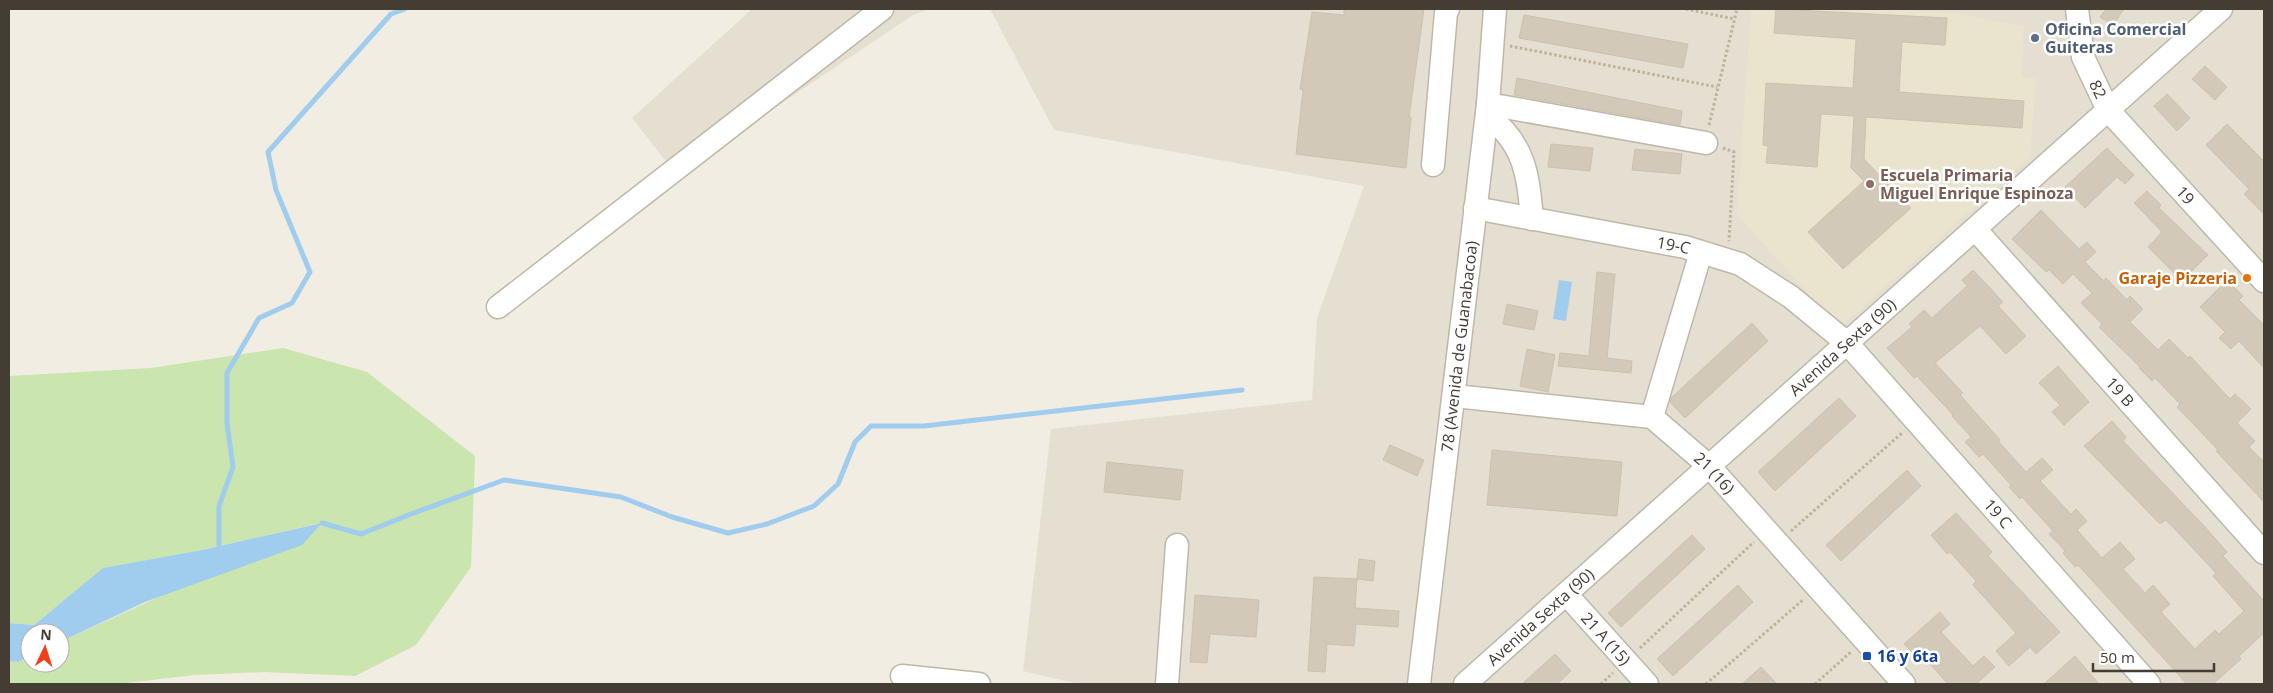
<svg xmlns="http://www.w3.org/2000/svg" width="2273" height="693" font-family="'Open Sans',sans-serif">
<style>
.residential{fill:#e5dfd1}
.education{fill:#eae3cd}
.green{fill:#cae5ad}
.water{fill:#a0cced}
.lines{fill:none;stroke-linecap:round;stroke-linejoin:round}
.stream{stroke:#a0cced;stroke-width:5}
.building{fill:#d2c9b9;stroke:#cdc1ad}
.minor-casing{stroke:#bfb8a9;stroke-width:25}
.path{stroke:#bdb198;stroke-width:3;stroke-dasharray:2.5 2.5;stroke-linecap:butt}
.minor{stroke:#fff;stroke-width:22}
.service-dot{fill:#5c6f8a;stroke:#fff;stroke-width:2}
.education-dot{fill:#8d6e63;stroke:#fff;stroke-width:2}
.food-dot{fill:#e8710a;stroke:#fff;stroke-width:2}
.transit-dot{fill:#1a4fb4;stroke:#fff;stroke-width:2}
.labels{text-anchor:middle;stroke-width:5;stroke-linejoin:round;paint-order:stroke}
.service-label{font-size:16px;font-weight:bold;fill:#4e5e75;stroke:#fff;text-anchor:start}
.street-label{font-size:16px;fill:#433d34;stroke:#fff}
.education-label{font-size:16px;font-weight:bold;fill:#785e54;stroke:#fff;text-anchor:start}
.food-label{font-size:16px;font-weight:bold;fill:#c56008;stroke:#fff;text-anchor:end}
.transit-label{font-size:16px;font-weight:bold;fill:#164399;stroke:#fff;text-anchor:start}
</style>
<rect width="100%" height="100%" fill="#f1ede3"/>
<path class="residential" d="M752,9H930L913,15L676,174L632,118Z
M990,9H2264V684H1079L1023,671L1051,429L1312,400L1317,318L1364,186L1054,130Z"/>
<path class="education" d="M1751,9H1902L1959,14L2024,26L2021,77L2036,79L2030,157L1840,328L1737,215Z"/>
<path class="green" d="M283,348L367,372L475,456L471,567L416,645L355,676L264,672L195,675L117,684H9V661L18,662L30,656V663H60V642L321,523L202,550L104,568L34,625L9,623V376L151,368Z"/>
<path class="water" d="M1559,280L1572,282L1566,321L1553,319Z
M322,523L302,545L145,602L60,642V633H30V656L18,662L9,661V623L34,625L103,568L202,550Z"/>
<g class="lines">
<path class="stream" d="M322,523L361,534L411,514L504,480L621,497L672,517L728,533L767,524L814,506L838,484L855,442L871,426H924L1242,390
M219,546V506L233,467L227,423V373L259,318L292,303L310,272L276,190L268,152L391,14L405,9"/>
</g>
<path class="building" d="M1344,9H1424L1409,117H1411L1406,168L1296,154L1303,90L1300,89L1312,12L1344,15Z
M1776,9L1947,18L1945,45L1902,42L1899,92L2024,101L2022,128L1866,117L1864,159L1911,208L1843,269L1808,232L1864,181L1851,168L1854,116L1821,114L1817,167L1766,163L1768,146L1763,145L1766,83L1853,88L1856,39L1774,33Z
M2106,9H2124L2113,25L2100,17Z
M1524,15L1688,44L1683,68L1519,38Z
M2205,66L2227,87L2215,100L2192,79Z
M1517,78L1682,111L1680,125L1514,95Z
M2167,94L2190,118L2177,131L2154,106Z
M2227,124L2264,161V214L2244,194L2249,189L2206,145Z
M1551,144L1593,148L1590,171L1548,167Z
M2107,148L2134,175L2125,184L2117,177L2085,208L2065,187Z
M1635,149L1682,154L1680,174L1632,170Z
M2147,191L2161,205L2159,208L2208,255L2182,281L2148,247L2162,232L2134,203Z
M2041,210L2079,249L2087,242L2096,252L2085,262L2104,281L2106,278L2127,300L2130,296L2143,309L2130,322L2158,350L2169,339L2188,358L2190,356L2230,399L2235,394L2251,409L2237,423L2255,441L2249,447L2264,462V502L2216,451L2218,450L2177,407L2180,404L2155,378L2152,381L2139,368L2140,367L2099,327L2102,324L2081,303L2092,293L2073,274L2063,284L2049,270L2046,272L2012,239Z
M1973,270L2003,302L1998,306L2026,336L2006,354L1980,326L1935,363L1963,393L1960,395L2000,440L1998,441L2026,472L2042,458L2053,470L2040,481L2071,514L2076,509L2087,521L2077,530L2102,558L2120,542L2135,559L2123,569L2145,593L2153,585L2170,604L2161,612L2195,649L2215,630L2219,634L2244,611L2213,576L2216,573L2188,543L2166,520L2160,524L2084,446L2112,421L2126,437L2123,441L2205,527L2227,552L2223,556L2264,601V633L2239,656L2241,659L2213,684H2187L2078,565L2075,567L2063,553L2065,551L2049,534L2053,531L2022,497L2020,499L2009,487L2011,485L1983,454L1979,457L1965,442L1971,437L1952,416L1953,415L1917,376L1914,378L1887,348L1912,327L1909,324L1924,310L1932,318L1967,286L1962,280Z
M1597,272L1615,274L1607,358L1632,361L1631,373L1558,366L1560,353L1589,356Z
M2227,280L2243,296L2239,300L2264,325V368L2239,341L2231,349L2219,338L2225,332L2200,307Z
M1507,304L1538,311L1534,330L1503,324Z
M1752,323L1768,341L1685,418L1670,402L1671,398Z
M1527,349L1555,355L1548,392L1520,386Z
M2058,366L2089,402L2064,425L2052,412L2060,405L2039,383Z
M1839,398L1856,416L1775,491L1758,472Z
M1390,445L1424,460L1417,476L1383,460Z
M1492,450L1622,462L1617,516L1487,505Z
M1107,462L1183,470L1180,500L1104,492Z
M1907,470L1921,486L1841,561L1826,545Z
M1956,513L1992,552L1988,556L2060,632L2036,654L2030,647L2009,666L1996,651L2016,633L1973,585L1976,581L1950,552L1947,554L1931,535Z
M1692,535L1705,549L1621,627L1608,613Z
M1359,559L1375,561L1373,581L1357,579Z
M1314,577L1357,579L1355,608L1399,611L1398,627L1356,624L1354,646L1327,644L1325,672L1308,671Z
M1738,585L1753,602L1673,676L1657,659Z
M1195,595L1259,600L1256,637L1210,634L1207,663L1190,662Z
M1940,612L1950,624L1941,632L1973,666L1984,656L1995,667L1976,684H1948L1919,652L1915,655L1904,644Z
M1555,654L1571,671L1557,684H1522Z
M2075,656L2099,684H2044Z
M1761,667L1777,684H1742Z"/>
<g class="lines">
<g class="minor-casing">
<g id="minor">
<path id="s1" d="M2077,9L2083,57L2108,110L2264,281"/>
<path d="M1488,104L1706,143"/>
<path d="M1487,115C1525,144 1528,174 1532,219"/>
<path d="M1433,165L1446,12L1448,9"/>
<path id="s2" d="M1475,208L1685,247L1740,264L1791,297L1847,343L2149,684"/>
<path id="s3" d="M1975,229L2264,553"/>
<path d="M498,307L882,9"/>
<path id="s4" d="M1455,396L1652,417L1709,466L1904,684"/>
<path d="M1652,417L1701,252"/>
<path id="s5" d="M1566,594L1647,684"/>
<path d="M902,676L979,684"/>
<path d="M1167,684L1177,545"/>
<path id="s6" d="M1419,684L1488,104L1495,9"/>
<path id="s7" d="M1465,684L2221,9"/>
</g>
</g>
<path class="path" d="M1686,9L1735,19
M1510,46L1717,87
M1709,125L1737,9
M1723,148L1734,152L1729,241
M1791,531L1902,433
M1640,648L1754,542
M1601,684L1613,673
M1706,684L1804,599
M1815,684L1852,651"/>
<use href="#minor" class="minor"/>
</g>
<circle class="service-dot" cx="2035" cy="38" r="5"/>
<circle class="education-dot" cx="1870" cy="184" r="5"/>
<circle class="food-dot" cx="2247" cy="278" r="5"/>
<rect class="transit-dot" x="1862" y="651" width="10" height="10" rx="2.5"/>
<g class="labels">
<g class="service-label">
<text x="2045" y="35">Oficina Comercial<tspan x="2045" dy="18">Guiteras</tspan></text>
</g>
<g class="street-label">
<text dy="6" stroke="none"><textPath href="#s1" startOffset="84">82</textPath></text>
<text dy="6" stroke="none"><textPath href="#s1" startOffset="222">19</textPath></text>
<text dy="6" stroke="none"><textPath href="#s2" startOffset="202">19-C</textPath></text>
<text dy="6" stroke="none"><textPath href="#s7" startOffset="506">Avenida Sexta (90)</textPath></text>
<text dy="6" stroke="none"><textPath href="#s6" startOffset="340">78 (Avenida de Guanabacoa)</textPath></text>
<text dy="6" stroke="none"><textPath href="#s3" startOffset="218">19 B</textPath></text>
<text dy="6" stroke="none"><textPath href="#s4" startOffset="282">21 (16)</textPath></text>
<text dy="6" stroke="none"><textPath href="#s2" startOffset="632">19 C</textPath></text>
<text dy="6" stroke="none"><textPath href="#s7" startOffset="101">Avenida Sexta (90)</textPath></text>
<text dy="6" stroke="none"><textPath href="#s5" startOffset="60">21 A (15)</textPath></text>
</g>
<g class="education-label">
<text x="1880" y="181">Escuela Primaria<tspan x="1880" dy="18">Miguel Enrique Espinoza</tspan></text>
</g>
<g class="food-label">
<text x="2237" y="284">Garaje Pizzeria</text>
</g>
<g class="transit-label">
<text x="1877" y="662">16 y 6ta</text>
</g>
</g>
<rect width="2273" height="693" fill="none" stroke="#433d34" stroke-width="20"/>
<g transform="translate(45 648) rotate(4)"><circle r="24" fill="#ffffff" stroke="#b4b1ae"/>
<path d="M0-4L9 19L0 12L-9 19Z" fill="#f33e19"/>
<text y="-8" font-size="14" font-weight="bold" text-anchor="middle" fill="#433d34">N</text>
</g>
<path d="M2093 663v8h121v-8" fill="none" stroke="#433d34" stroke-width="2.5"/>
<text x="2100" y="663" font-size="15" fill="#433d34" stroke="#ffffff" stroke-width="4" paint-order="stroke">50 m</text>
</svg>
